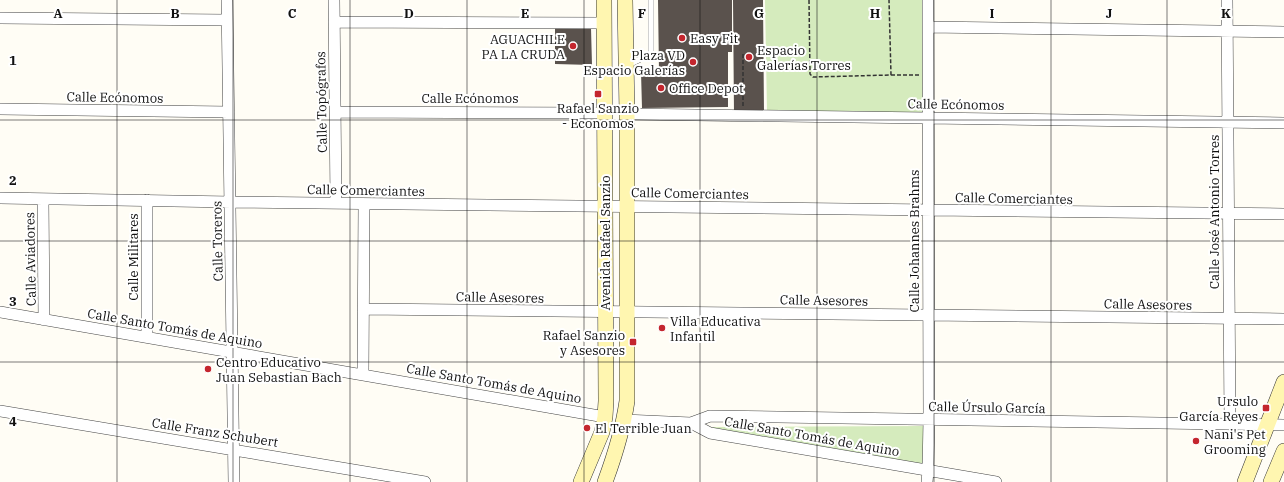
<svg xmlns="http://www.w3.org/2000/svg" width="1284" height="482" font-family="'IBM Plex Serif',serif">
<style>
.green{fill:#d5ebbd}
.building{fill:#5a524d}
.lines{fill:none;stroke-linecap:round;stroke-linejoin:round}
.lane-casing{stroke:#444;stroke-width:6}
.street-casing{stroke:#444;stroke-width:12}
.secondary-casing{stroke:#333;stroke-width:16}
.path{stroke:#333;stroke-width:1.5;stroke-dasharray:4 2;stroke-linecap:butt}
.lane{stroke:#fff;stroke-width:5.5}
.street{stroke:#fff;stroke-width:11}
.secondary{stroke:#fff6b0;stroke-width:15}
.grid{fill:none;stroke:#111;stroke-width:1;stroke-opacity:0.55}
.poi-dot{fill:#c4262e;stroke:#fff;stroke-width:1.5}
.labels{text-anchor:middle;stroke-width:4;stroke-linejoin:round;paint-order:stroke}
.poi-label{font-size:13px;fill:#111;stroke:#fff;text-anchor:start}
.street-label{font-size:13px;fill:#111;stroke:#fff}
.grid-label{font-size:13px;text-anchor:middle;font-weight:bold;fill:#111;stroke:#fff;stroke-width:4;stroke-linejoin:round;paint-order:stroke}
</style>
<rect width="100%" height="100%" fill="#fffdf5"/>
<path class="green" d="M765,0H924L925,116L767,112Z
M924,426V465L708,427Z"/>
<path class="building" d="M658,0H732V52H728V107L642,108L641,72H659Z
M733,0H763L764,114H734Z
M555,28H591L592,65L555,64Z"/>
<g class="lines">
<g class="lane-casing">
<path id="lane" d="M628,65L651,54V0"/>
</g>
<g class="street-casing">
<path id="street" d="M227,0L234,482
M334,0L336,203
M1227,0L1230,423
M0,18L227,20
M334,22L604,23
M928,27L1284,32
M0,109L229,112
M335,112L604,113
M627,114L1284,123
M0,198L231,202L1284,214
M43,199L44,320
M147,200V337
M363,309L1284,319
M0,312L605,417
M363,375L364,204
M0,411L425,482
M624,420L691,423L710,433L996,482
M691,423L710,416L1284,425
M927,482L928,471L929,420L928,0"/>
</g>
<g class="secondary-casing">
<path id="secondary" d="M581,482L602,432L605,417L606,401L604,0
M605,482C615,455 623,429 627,401V114L625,0
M1245,482L1284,382
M1271,482L1284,451"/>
</g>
<path class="path" d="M809,0L810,74L813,77L891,75L889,0
M891,75H919
M743,106V54"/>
<use href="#lane" class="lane"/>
<use href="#street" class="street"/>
<use href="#secondary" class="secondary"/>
</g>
<path class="grid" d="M117,0V482M233,0V482M350,0V482M467,0V482M584,0V482M700,0V482M817,0V482M934,0V482M1051,0V482M1167,0V482M0,120H1284M0,241H1284M0,362H1284"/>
<g class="poi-dot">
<circle cx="682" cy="38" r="4"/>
<circle cx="573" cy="46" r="4"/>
<circle cx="749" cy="57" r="4"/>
<circle cx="693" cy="62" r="4"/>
<circle cx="661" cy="88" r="4"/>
<rect x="594" y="90" width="8" height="8" rx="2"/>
<circle cx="662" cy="328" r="4"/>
<rect x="629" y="338" width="8" height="8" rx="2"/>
<circle cx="208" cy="369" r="4"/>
<rect x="1262" y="404" width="8" height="8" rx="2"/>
<circle cx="587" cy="428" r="4"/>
<circle cx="1196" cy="441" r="4"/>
</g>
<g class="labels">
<g class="poi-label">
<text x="690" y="43">Easy Fit</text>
<text x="565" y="44" text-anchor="end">AGUACHILE<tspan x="565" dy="15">PA LA CRUDA</tspan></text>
<text x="757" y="55">Espacio<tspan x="757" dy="15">Galerías Torres</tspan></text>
<text x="685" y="60" text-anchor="end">Plaza VD<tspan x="685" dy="15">Espacio Galerías</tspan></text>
<text x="669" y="93">Office Depot</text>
<text x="598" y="113" text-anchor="middle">Rafael Sanzio<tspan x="598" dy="15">- Economos</tspan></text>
<text x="670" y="326">Villa Educativa<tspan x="670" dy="15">Infantil</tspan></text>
<text x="625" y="340" text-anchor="end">Rafael Sanzio<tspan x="625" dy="15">y Asesores</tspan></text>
<text x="216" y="367">Centro Educativo<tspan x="216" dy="15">Juan Sebastian Bach</tspan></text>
<text x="1258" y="406" text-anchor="end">Ursulo<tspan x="1258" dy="15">García Reyes</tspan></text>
<text x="595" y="433">El Terrible Juan</text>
<text x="1204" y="439">Nani's Pet<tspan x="1204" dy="15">Grooming</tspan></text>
</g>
<g class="street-label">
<text transform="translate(115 97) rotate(1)" y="5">Calle Ecónomos</text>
<text x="470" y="103">Calle Ecónomos</text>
<text transform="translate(321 102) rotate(-91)" y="5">Calle Topógrafos</text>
<text transform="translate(956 104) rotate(1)" y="5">Calle Ecónomos</text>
<text transform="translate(366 190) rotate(1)" y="5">Calle Comerciantes</text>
<text transform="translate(690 193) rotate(1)" y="5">Calle Comerciantes</text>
<text transform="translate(1014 198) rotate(1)" y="5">Calle Comerciantes</text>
<text transform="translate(1214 212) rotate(-90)" y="5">Calle José Antonio Torres</text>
<text transform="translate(217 241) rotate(-91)" y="5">Calle Toreros</text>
<text transform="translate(914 241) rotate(-90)" y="5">Calle Johannes Brahms</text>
<text transform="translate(605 243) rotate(-90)" y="5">Avenida Rafael Sanzio</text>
<text transform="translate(133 257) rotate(-90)" y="5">Calle Militares</text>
<text transform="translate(30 259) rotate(-91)" y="5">Calle Aviadores</text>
<text transform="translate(500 297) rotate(1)" y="5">Calle Asesores</text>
<text transform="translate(824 300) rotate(1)" y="5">Calle Asesores</text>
<text transform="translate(1148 304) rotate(1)" y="5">Calle Asesores</text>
<text transform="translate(175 328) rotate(10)" y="5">Calle Santo Tomás de Aquino</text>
<text transform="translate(494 383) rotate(10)" y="5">Calle Santo Tomás de Aquino</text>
<text transform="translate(987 407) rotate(1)" y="5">Calle Úrsulo García</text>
<text transform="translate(215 432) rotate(9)" y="5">Calle Franz Schubert</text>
<text transform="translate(812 436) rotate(10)" y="5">Calle Santo Tomás de Aquino</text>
</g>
</g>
<g class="grid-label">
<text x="58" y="18">A</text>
<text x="175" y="18">B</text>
<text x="292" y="18">C</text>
<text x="409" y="18">D</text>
<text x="525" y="18">E</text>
<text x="642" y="18">F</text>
<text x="759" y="18">G</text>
<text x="875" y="18">H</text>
<text x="992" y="18">I</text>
<text x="1109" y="18">J</text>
<text x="1226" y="18">K</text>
<text x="13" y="65">1</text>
<text x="13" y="185">2</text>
<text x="13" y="306">3</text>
<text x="13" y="426">4</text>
</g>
</svg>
